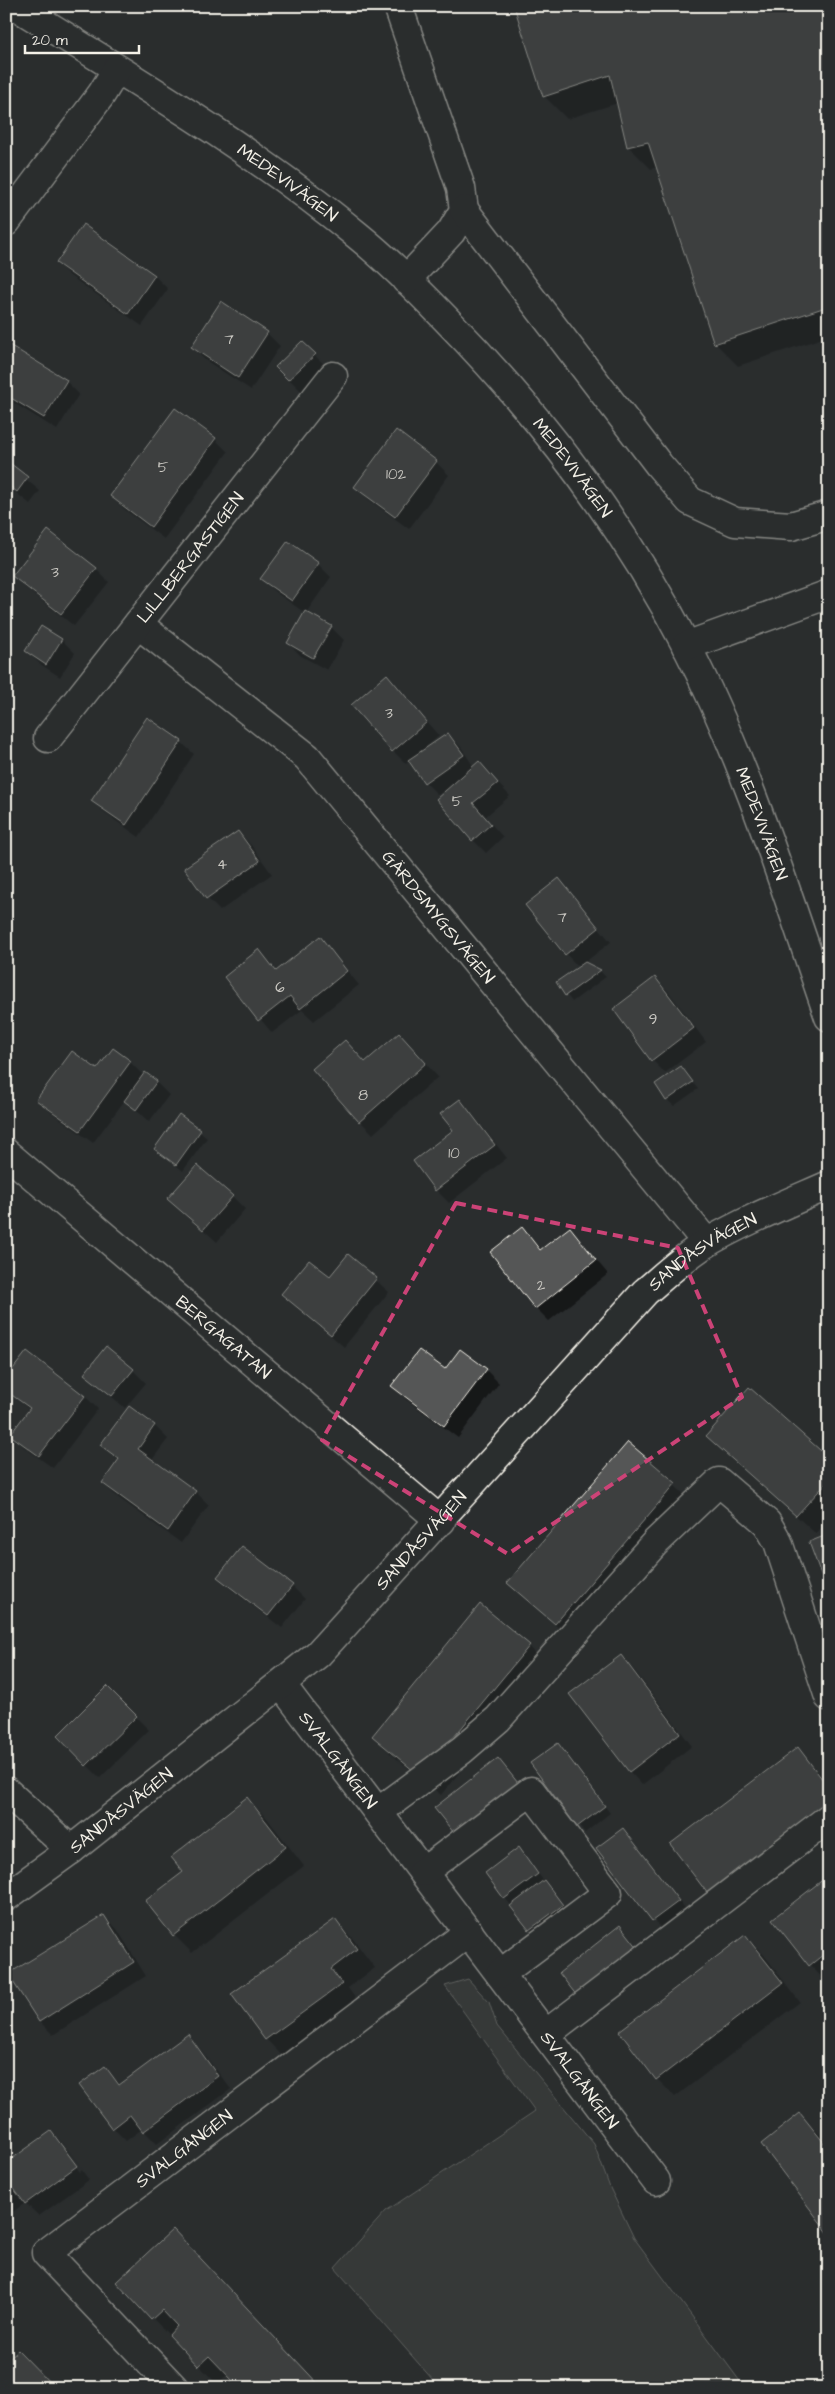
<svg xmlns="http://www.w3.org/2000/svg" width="835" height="2394" font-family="'Architects Daughter',sans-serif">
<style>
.green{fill:#444645;stroke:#9c9c96}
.shadow{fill:#0007;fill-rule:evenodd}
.building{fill:#555756;stroke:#f4f1e8}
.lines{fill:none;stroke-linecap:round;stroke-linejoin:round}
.minor-casing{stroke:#f4f1e8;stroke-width:31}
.minor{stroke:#2a2d2e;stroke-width:28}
.marked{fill:none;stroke:#cc4377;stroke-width:4;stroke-dasharray:10 6;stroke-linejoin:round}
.labels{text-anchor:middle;stroke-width:4.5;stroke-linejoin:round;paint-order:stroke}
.number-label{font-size:15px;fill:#cccac4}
.street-label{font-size:18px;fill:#f4f1e8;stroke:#2a2d2e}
</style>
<rect width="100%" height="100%" fill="#2a2d2e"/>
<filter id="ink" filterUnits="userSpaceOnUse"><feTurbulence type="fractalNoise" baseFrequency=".02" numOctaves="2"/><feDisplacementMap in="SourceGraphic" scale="10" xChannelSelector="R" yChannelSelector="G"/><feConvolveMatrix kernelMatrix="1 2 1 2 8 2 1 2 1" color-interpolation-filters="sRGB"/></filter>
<g filter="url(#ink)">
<path class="green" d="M468,1979L489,2002L497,2026L594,2144L610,2188L634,2238L745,2388H440L335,2268L386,2211L535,2111L445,1986Z"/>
<path class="shadow" d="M515,6H829V336L738,366L715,343L658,167L651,169L628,146L618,103L567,119L544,96Z
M83,226L155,276L168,289L142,326L70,276L57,263Z
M222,303L267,333L280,346L251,390L205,360L192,347Z
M302,343L328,368L302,392L277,367Z
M6,344L66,381L79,394L57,430L6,398Z
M175,410L215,439L228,452L164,539L124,509L112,496Z
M6,462L40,491L30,504L6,485Z
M436,462L449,475L409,529L368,499L356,486Z
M288,542L318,564L331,577L306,613L331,627L344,640L327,670L301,656L288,643L305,613L275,592L262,579Z
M96,569L109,582L74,626L27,589L14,576Z
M41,628L62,640L75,653L60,677L40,664L27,651Z
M387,676L439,736L426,747L427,748L448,734L461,747L474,767L479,763L510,796L485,817L503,837L486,853L473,840L446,789L438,795L425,782L410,760L406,764L393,751Z
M181,742L194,754L139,837L106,814L93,801Z
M6,768L10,771L6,776Z
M238,832L251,845L272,874L220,911L207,898Z
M559,880L611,942L584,963L600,971L606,977L572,1002L557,982L579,968L566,954Z
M320,938L359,985L314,1021L302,1010L272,1033L225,977L259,951L277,971Z
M655,978L668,991L706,1042L665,1073L652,1060Z
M399,1034L438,1077L373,1134L360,1121Z
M130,1062L144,1076L156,1082L169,1095L149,1122L125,1100L93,1143L51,1112L38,1100L98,1071Z
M681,1068L698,1089L674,1106L667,1100Z
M460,1101L472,1114L507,1158L449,1203L436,1190L455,1130Z
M180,1116L207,1138L183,1171L156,1149Z
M232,1196L245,1209L217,1242L169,1199Z
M522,1229L542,1250L570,1229L608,1274L549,1321L536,1308Z
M348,1255L389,1292L344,1347L283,1294L330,1278Z
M133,1370L146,1383L125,1408L85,1374Z
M486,1370L499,1383L458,1438L406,1399L393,1386L445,1371Z
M6,1391L85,1396L98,1409L53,1468L25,1448L12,1435L30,1410Z
M129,1408L155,1426L168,1439L152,1460L196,1492L209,1505L181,1543L116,1496L103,1483L119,1461L102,1445Z
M708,1436L829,1460V1519L816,1534Z
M628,1444L694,1503L574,1642L509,1583Z
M219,1577L292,1586L305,1599L282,1628L232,1590Z
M480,1606L529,1646L547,1665L441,1795L392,1755L373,1736Z
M621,1657L634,1670L692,1746L642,1785L630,1772L571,1695Z
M107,1688L149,1730L100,1778L58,1736Z
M558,1744L610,1813L585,1833L532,1763Z
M798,1749L829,1784V1835Z
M247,1799L266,1817L304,1866L192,1953L174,1935L185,1872Z
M623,1829L685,1908L660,1927L598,1848Z
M519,1849L568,1912L536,1936L505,1898Z
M829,1876V1983L828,1984L810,1965Z
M104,1916L117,1929L146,1976L53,2035L40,2022L10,1975Z
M335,1921L353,1939L375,1968L348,1988L359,2003L284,2058L266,2039Z
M745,1936L764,1955L800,2002L675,2097L657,2079Z
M187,2036L200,2049L231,2089L157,2144L142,2129L126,2141L113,2128L104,2067L121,2085Z
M800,2114L829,2144V2232Z
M51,2132L64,2145L89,2180L39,2216L25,2203L6,2217V2165ZM60,2145H63L82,2170L80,2172Z
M117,2282L321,2388L234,2381L228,2374L217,2384Z"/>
<path class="building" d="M514,6H829V306L714,344L648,142L627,147L610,75L543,97Z
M83,224L155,275L128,314L56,263Z
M221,301L268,332L238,378L191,347Z
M302,341L316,354L288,380L275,367Z
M6,343L67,380L44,418L6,395Z
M175,408L216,438L151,527L110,496Z
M396,430L437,461L395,517L354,487Z
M6,460L28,477L17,492L6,483Z
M48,530L97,568L61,614L12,576Z
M288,541L319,563L292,601L260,579Z
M305,611L332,626L313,658L287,643Z
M41,626L62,639L46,665L25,651Z
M387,674L427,722L392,752L351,705Z
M147,717L182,741L126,825L91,801Z
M448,733L464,755L424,783L408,760Z
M479,761L498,783L473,803L491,824L472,841L436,799Z
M238,831L260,861L206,899L184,868Z
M559,878L599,928L565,955L525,905Z
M320,936L347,971L300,1009L290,996L258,1021L224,977L259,949L276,971Z
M585,962L601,970L565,996L556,982Z
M655,977L694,1028L651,1061L613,1009Z
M399,1033L426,1063L359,1122L312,1069L345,1040L365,1062Z
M113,1048L131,1061L80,1131L36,1100L72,1051L97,1069Z
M681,1066L693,1082L666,1101L655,1084Z
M145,1072L157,1081L136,1110L124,1101Z
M460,1099L495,1145L435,1191L413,1161L453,1130L440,1114Z
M179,1114L201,1130L176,1165L154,1149Z
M197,1165L233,1196L203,1230L167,1199Z
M522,1227L540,1250L570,1227L596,1260L535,1309L490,1252Z
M348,1254L377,1278L331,1335L281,1294L309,1260L330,1276Z
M106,1346L134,1369L112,1396L84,1374Z
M460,1349L487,1369L444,1426L391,1386L419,1350L445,1369Z
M27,1351L85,1396L39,1456L10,1435L30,1408L6,1391V1378Z
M749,1387L829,1458V1480L796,1516L706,1436Z
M129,1406L155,1425L138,1449L196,1491L168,1531L102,1483L119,1459L100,1445Z
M628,1442L676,1483L555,1624L507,1583Z
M829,1534V1596L809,1542Z
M242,1546L293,1585L268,1616L217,1577Z
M480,1604L530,1645L421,1777L372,1736Z
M621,1655L680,1733L629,1772L569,1694Z
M107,1686L137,1716L86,1766L57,1736Z
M558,1743L605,1806L577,1827L530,1763Z
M798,1747L829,1788V1802L708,1894L670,1844Z
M498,1758L518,1783L454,1833L434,1808Z
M247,1797L286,1847L173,1936L145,1901L183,1872L171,1857Z
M623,1828L679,1901L652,1921L596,1848Z
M519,1847L538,1874L504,1899L485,1873Z
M829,1875V1950L809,1966L772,1919Z
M544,1880L563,1905L529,1930L510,1906Z
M104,1915L134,1962L39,2022L8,1974Z
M335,1919L357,1949L331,1969L342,1984L265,2040L231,1994Z
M620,1925L642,1953L581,2001L559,1973Z
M745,1935L783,1983L656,2080L619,2031Z
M188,2034L218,2076L143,2132L130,2115L112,2129L79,2085L105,2066L119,2085Z
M800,2113L829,2149V2234L761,2144Z
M51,2131L77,2166L25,2204L14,2189L6,2195V2163Z
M173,2229L322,2388H225L233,2381L209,2356L198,2366L169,2335L177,2326L162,2310L151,2320L116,2282Z
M18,2350L55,2388H6V2361Z"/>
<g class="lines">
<g class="minor-casing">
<g id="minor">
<path id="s1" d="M16,6C132,78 251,148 357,235C388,260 417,289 445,318C540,415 624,525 687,647C747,764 786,892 829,1017"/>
<path d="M398,6L461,188L464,210L451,232L406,280"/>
<path d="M464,210L659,465L690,501L735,522L791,526L829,515"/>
<path d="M6,222L101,95L117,69"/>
<path id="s2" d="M138,624L307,757L707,1243"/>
<path d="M686,646L829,594"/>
<path id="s3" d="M48,738L333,376"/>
<path id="s4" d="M6,1153L441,1521"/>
<path id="s5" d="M281,1684L656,2181"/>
<path d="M6,1791L71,1850"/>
<path d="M378,1812L462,1750L498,1719L655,1543L719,1482L767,1523L778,1542L829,1697"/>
<path d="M423,1872L531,1791L608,1893L500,1974"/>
<path id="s6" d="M6,1897L71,1850L318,1654L645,1292C665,1275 685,1256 708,1242C746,1220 788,1203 829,1185"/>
<path d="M546,2034L829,1818"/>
<path id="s7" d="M174,2388L46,2253L469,1932"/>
</g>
</g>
<use href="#minor" class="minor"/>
</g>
</g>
<path d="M0 0H835V2394H0ZM456,1203L678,1248L742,1397L508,1554L322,1440Z" fill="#2a2d2e" fill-opacity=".55" fill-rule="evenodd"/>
<path class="marked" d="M456,1203L678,1248L742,1397L508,1554L322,1440Z"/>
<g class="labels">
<g class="number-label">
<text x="229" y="344">7</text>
<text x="163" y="472">5</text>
<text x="396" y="479">102</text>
<text x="55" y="577">3</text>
<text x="389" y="718">3</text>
<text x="457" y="806">5</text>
<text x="222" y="869">4</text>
<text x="562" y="922">7</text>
<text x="280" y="992">6</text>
<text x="653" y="1024">9</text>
<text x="363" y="1100">8</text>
<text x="454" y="1158">10</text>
<text x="541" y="1290">2</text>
</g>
<g class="street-label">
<text dy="6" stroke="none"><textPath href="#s1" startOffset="324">MEDEVIVÄGEN</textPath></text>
<text dy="6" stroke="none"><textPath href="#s1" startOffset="729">MEDEVIVÄGEN</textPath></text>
<text dy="6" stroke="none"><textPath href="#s3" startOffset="230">LILLBERGASTIGEN</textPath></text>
<text dy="6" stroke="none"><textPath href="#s1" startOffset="1134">MEDEVIVÄGEN</textPath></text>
<text dy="6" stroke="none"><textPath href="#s2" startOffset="422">GÄRDSMYGSVÄGEN</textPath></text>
<text dy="6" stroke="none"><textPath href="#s6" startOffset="954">SANDÅSVÄGEN</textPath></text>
<text dy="6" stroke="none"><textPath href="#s4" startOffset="285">BERGAGATAN</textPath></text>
<text dy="6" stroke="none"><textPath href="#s6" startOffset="549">SANDÅSVÄGEN</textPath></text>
<text dy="6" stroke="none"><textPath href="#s5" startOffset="95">SVALGÅNGEN</textPath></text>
<text dy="6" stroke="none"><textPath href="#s6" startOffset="144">SANDÅSVÄGEN</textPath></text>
<text dy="6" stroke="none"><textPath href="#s5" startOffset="496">SVALGÅNGEN</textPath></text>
<text dy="6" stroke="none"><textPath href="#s7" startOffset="359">SVALGÅNGEN</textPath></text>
</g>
</g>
<rect width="835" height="2394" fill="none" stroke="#2a2d2e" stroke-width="25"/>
<rect x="12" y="12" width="810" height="2369" fill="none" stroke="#f4f1e8" stroke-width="2" filter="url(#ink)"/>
<path d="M25 45v8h114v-8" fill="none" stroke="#f4f1e8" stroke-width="2.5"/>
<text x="32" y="45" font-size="15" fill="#f4f1e8" stroke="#2a2d2e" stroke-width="4" paint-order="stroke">20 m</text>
</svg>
